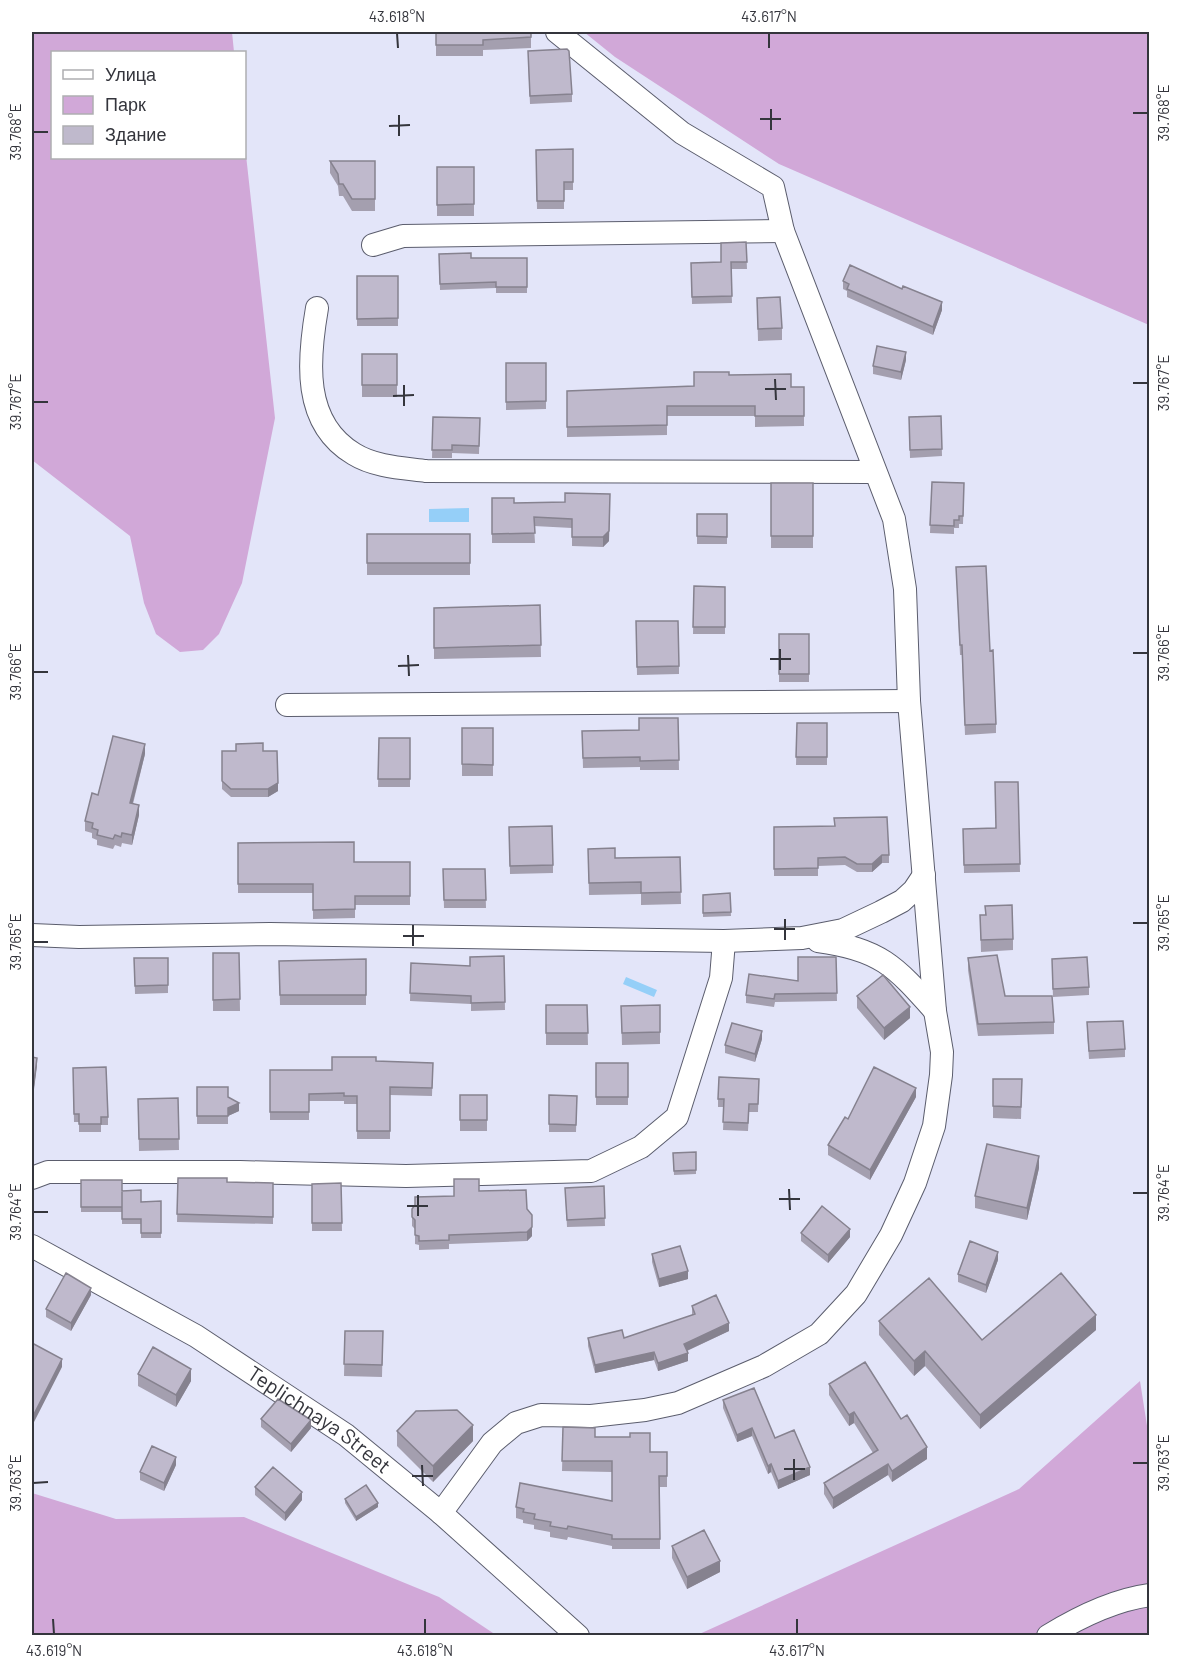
<svg xmlns="http://www.w3.org/2000/svg" width="1181" height="1667" font-family="Barlow,sans-serif">
<style>
.green{fill:#d1a8d8}
.water{fill:#95cff8}
.lines{fill:none;stroke-linecap:round;stroke-linejoin:round}
.minor-casing{stroke:#5b5d6d;stroke-width:24}
.minor{stroke:#fff;stroke-width:22}
.wall{fill:#a49faf}
.shaded-wall{fill:#86828f}
.building{fill:#bfb9cc;stroke:#86828f;stroke-width:1.5}
.ticks{fill:none;stroke:#34353c;stroke-width:2}
.labels{text-anchor:middle;stroke-width:4.5;stroke-linejoin:round;paint-order:stroke}
.street-label{font-size:21px;fill:#34353c;stroke:#fff}
.neatline{fill:none;stroke:#34353c;stroke-width:2}
.ticks-label{font-size:15px;text-anchor:middle;fill:#34353c}
</style>
<rect width="100%" height="100%" fill="#e3e5f9"/>
<path class="green" d="M32,32H232L234,52H52V158H244L245,146L275,418L242,583L219,634L203,650L180,652L156,634L144,603L130,536L32,460Z
M584,32H1149V325L779,164L615,57Z
M1140,1381L1150,1445L1149,1635L695,1636L1019,1489Z
M32,1493L116,1519L244,1517L439,1597L496,1635H32Z"/>
<path class="water" d="M469,508V522H429V509Z
M626,977L657,990L654,997L623,984Z"/>
<g class="lines">
<g class="minor-casing">
<g id="minor">
<path d="M373,245L403,236L783,231"/>
<path d="M317,308C308,360 302,423 354,454C375,467 403,468 426,471L875,472"/>
<path d="M287,705L909,701"/>
<path d="M32,935L79,937L270,934L724,941L802,938L843,930L881,912L902,901L914,890L924,875"/>
<path d="M818,941C880,949 895,966 935,1011"/>
<path d="M32,1178L48,1172H240L406,1176L591,1171L641,1147L677,1117L721,978L724,941"/>
<path id="s1" d="M32,1246L196,1336L346,1435L441,1513L578,1636"/>
<path d="M441,1513L492,1443L516,1423L541,1415L591,1416L645,1410L678,1403L764,1366L819,1334L856,1294L891,1235L915,1183L934,1126L941,1075L942,1052L935,1011L909,701L905,589L894,519L783,231L773,187L682,133L557,32"/>
<path d="M1048,1636C1079,1617 1113,1600 1150,1595"/>
</g>
</g>
<use href="#minor" class="minor"/>
</g>
<path class="wall" d="M436,32H531V48L483,50V56H436Z
M528,59L572,94V102L530,104Z
M573,149V190H564V209H537L536,150Z
M330,161H375V211H352L343,196H339L338,186L330,173Z
M437,167H474V216H437Z
M746,242L747,269H731L732,303L692,304L691,263L721,262Z
M439,254L471,258H527V293H496V288L440,290Z
M357,276H398V326H357Z
M843,281L942,310L933,335L847,297V291L843,289Z
M757,298L782,328V340L758,341Z
M362,354H397V397H362Z
M906,360L901,380L873,374V366Z
M506,363H546V409L506,410Z
M729,375L791,387H804V426L755,427V416H667V435L567,437V391L694,386Z
M941,416L942,456L910,458L909,417Z
M433,417L480,418L479,454L452,453V458H432Z
M932,482L964,483L963,524H959V528H954V534L930,533Z
M771,483H813V548H771Z
M492,498L514,503L565,502L609,541L603,547L572,546V528L534,526L535,543H492Z
M697,514H727V544H697Z
M367,534H470V575H367Z
M956,567L996,724V733L965,735L962,655H960Z
M694,586L725,587V634H693Z
M540,605L541,657L434,659V608Z
M636,621L679,666V674L637,675Z
M779,634H809V682H779Z
M678,718L679,770H640V767L583,768L582,731L639,730Z
M797,723H827V765H796Z
M462,728H493V776H462Z
M379,738H410V787H378Z
M222,751H263L278,791L268,797H231L222,789Z
M145,754L133,804L139,815L132,845L122,843L121,847L115,845L113,849L97,845V840L92,838V833L85,831V821L98,795Z
M1018,782L1020,872L964,873L963,829L995,828Z
M509,827L553,865V873L510,874Z
M774,827L889,855V863H882L872,872H857L845,865L818,866V876H774Z
M238,843L354,862H410V905H355V918L313,919V893H238Z
M588,849L615,858L680,857L681,904L641,905V894L589,895Z
M443,869H485L486,908H444Z
M730,893L731,916L703,917V895Z
M985,906L1013,939V950L981,952L980,915H985Z
M213,953H239L240,1011H213Z
M504,956L505,1010L471,1011V1004L410,1001L411,963L470,966Z
M836,957L837,1001L775,1002L774,1007L746,1003V995L798,981Z
M134,958H168V993L135,994Z
M968,958L1005,996L1054,1022V1034L978,1036L968,970Z
M366,959V1005H280L279,961Z
M1052,967L1089,987V995L1053,997Z
M857,996L910,1018L884,1040L857,1008Z
M546,1005H587L588,1045H546Z
M660,1005V1044L622,1045L621,1006Z
M1087,1030L1125,1049V1057L1089,1059Z
M762,1039L755,1062L725,1053V1045Z
M376,1061L433,1063L432,1096L390,1095V1139H357V1104H344V1101H309V1120H270V1070H332Z
M596,1063H628V1105H596Z
M73,1068L108,1117V1125H101V1132H79V1122H74Z
M759,1079L758,1112H749L748,1131L723,1130L724,1107H718V1099Z
M993,1079H1022L1021,1119L993,1118Z
M197,1087L228,1097L239,1111L228,1116V1124H197Z
M460,1095H487V1131H460Z
M549,1095L577,1096L576,1132H549Z
M916,1097L870,1180L828,1155V1145L848,1119Z
M178,1098L179,1150L139,1151L138,1099Z
M696,1152V1174L674,1175L673,1153Z
M1039,1168L1027,1220L975,1208V1196Z
M178,1178L227,1182L273,1183V1224L177,1222Z
M81,1180L122,1191L141,1202L161,1201V1238H141V1224H122V1198V1212H81Z
M341,1183L342,1231H312V1184Z
M604,1186L605,1226L567,1227L565,1188Z
M479,1191L527,1209L532,1236L527,1241L449,1244V1249L419,1250V1245L415,1244V1229L412,1226V1209L454,1196Z
M801,1233L850,1237L828,1263L801,1241Z
M652,1254L688,1279L659,1287L652,1262Z
M998,1260L986,1293L958,1282V1274Z
M91,1295L71,1331L46,1317V1309Z
M692,1306L729,1331L687,1351L688,1361L658,1371L654,1360L595,1373L588,1346V1338H624L692,1315Z
M879,1321L982,1340L1096,1330L980,1429L925,1366L914,1376L879,1335Z
M345,1331H383L382,1377L344,1376Z
M138,1374L191,1381L176,1407L138,1386Z
M829,1384L927,1459L892,1482L888,1475L833,1509L824,1494V1483L873,1453L854,1423L849,1426L829,1395Z
M723,1400L775,1438L810,1475L778,1489L771,1472L768,1474L752,1436L737,1442L723,1408Z
M261,1419L311,1428L291,1452L261,1427Z
M563,1427L595,1437L650,1452H667V1487H660V1549H612V1546L568,1537L567,1540L550,1537V1532L534,1529V1525L523,1523V1520L516,1518V1507L612,1501V1472L562,1471Z
M397,1431L473,1441L433,1482L397,1446Z
M176,1465L164,1491L140,1480V1472Z
M255,1487L302,1500L285,1521L255,1495Z
M345,1499L378,1507L356,1521L345,1503Z
M672,1546L720,1572L687,1589L672,1558Z"/>
<path class="shaded-wall" d="M942,302V310L933,335V327Z
M906,352V360L901,380V372Z
M610,504L609,541L603,547V537Z
M145,744V754L130,813V803Z
M278,783V791L268,797V789Z
M139,805V815L132,845V835Z
M882,855V863L872,872V864Z
M910,1007V1018L884,1040V1028Z
M762,1031V1039L755,1062V1054Z
M37,1058V1066L33,1097V1089Z
M916,1088V1097L870,1180V1170Z
M239,1103V1111L228,1116V1108Z
M1039,1156V1168L1027,1220V1208Z
M532,1227V1236L527,1241V1232Z
M850,1229V1237L828,1263V1255Z
M998,1252V1260L986,1293V1285Z
M688,1271V1279L659,1287V1279Z
M91,1288V1295L71,1331V1323Z
M1096,1315V1330L980,1429V1415Z
M729,1323V1331L684,1352V1344Z
M925,1351V1366L914,1376V1361Z
M654,1352V1360L595,1373V1365Z
M688,1353V1361L658,1371V1363Z
M62,1359V1367L32,1426V1418Z
M191,1369V1381L176,1407V1395Z
M854,1412V1423L849,1426V1415Z
M311,1420V1428L291,1452V1444Z
M473,1425V1441L433,1482V1466Z
M752,1428V1436L737,1442V1435Z
M927,1447V1459L892,1482V1471Z
M176,1457V1465L164,1491V1483Z
M771,1464V1472L768,1474V1466Z
M888,1464V1475L833,1509V1498Z
M810,1467V1475L778,1489V1481Z
M302,1492V1500L285,1521V1513Z
M378,1503V1507L356,1521V1517Z
M720,1561V1572L687,1589V1577Z"/>
<path class="building" d="M436,32H531V37L483,40V45H436Z
M567,49L569,51L572,94L530,96L528,51Z
M573,149V182H564V201H537L536,150Z
M330,161H375V199H352L343,184H339L338,174Z
M437,167H474V204L437,205Z
M746,242L747,262H731L732,296L692,297L691,263L721,262V243Z
M471,253V258H527V287H496V282L440,284L439,254Z
M850,265L902,289L903,286L942,302L933,327L847,289L849,284L843,281Z
M357,276H398V318L357,319Z
M780,297L782,328L758,329L757,298Z
M877,346L906,352L901,372L873,366Z
M362,354H397V385H362Z
M506,363H546V401L506,402Z
M694,372H729V375L791,374V387H804V416H755V406H667V425L567,427V391L694,386Z
M941,416L942,449L910,450L909,417Z
M433,417L480,418L479,446L452,445V450H432Z
M932,482L964,483L963,516H959V520H954V526L930,525Z
M771,483H813V536H771Z
M565,493L610,494L609,531L603,537H572V519L534,517L535,533L492,534V498H514V503L565,502Z
M697,514H727V537L697,536Z
M367,534H470V563H367Z
M986,566L990,651L993,650L996,724L965,725L962,645H960L956,567Z
M694,586L725,587V627H693Z
M540,605L541,645L434,648V608Z
M636,621H678L679,666L637,667Z
M779,634H809V674H779Z
M639,718H678L679,760L640,761V757L583,758L582,731L639,730Z
M797,723H827V757H796Z
M462,728H493V765L462,764Z
M113,736L145,744L130,803L139,805L132,835L122,833L121,837L115,835L113,839L97,835L98,830L92,828L93,823L85,821L92,793L98,795Z
M379,738H410V779H378Z
M263,743V751H277L278,783L268,789H231L222,781V751H236V744Z
M995,782H1018L1020,864L964,865L963,829L996,828Z
M887,817L889,855H882L872,864H857L845,857L818,858V868L774,869V827L835,826L834,818Z
M552,826L553,865L510,866L509,827Z
M354,842V862H410V896H355V909L313,910V884H238V843Z
M615,848V858L680,857L681,892L641,893V882L589,883L588,849Z
M443,869H485L486,900H444Z
M730,893L731,912L703,913V895Z
M1012,905L1013,939L981,940L980,915H986L985,906Z
M213,953H239L240,999L213,1000Z
M997,955L1005,996H1052L1054,1022L978,1024L968,958Z
M504,956L505,1002L471,1003V996L410,993L411,963L470,966V957Z
M798,957H836L837,993L775,994L774,999L746,995L749,974L798,981Z
M1087,957L1089,987L1053,989L1052,959Z
M134,958H168V985L135,986Z
M366,959V995H280L279,961Z
M883,975L910,1007L884,1028L857,996Z
M546,1005H587L588,1033H546Z
M660,1005V1032L622,1033L621,1006Z
M1123,1021L1125,1049L1089,1051L1087,1022Z
M732,1023L762,1031L755,1054L725,1045Z
M32,1057L37,1058L33,1089L32,1088Z
M332,1057H376V1061L433,1063L432,1088L390,1087V1131H357V1096H344V1093L309,1094V1112H270V1070H332Z
M596,1063H628V1097H596Z
M106,1067L108,1117H101V1124H79V1114H74L73,1068Z
M874,1067L916,1088L870,1170L828,1145L845,1117L848,1119Z
M719,1077L759,1079L758,1104H749L748,1123L723,1122L724,1099H718Z
M993,1079H1022L1021,1107L993,1106Z
M197,1087H228V1097L239,1103L228,1108V1116H197Z
M460,1095H487V1120H460Z
M549,1095L577,1096L576,1125L549,1124Z
M178,1098L179,1139H139L138,1099Z
M987,1144L1039,1156L1027,1208L975,1196Z
M696,1152V1170L674,1171L673,1153Z
M178,1178H227V1182L273,1183V1217L177,1214Z
M454,1179H479V1191L526,1190L527,1209L532,1215V1227L527,1232L449,1235V1240L419,1241V1236L415,1235V1220L412,1217V1209L415,1205V1197L454,1196Z
M81,1180H122V1191L141,1190V1202L161,1201V1233H141V1219H122V1192V1207H81Z
M341,1183L342,1223H312V1184Z
M604,1186L605,1218L567,1220L565,1188Z
M822,1206L850,1229L828,1255L801,1233Z
M970,1241L998,1252L986,1285L958,1274Z
M680,1246L688,1271L659,1279L652,1254Z
M66,1273L91,1288L71,1323L46,1309Z
M1061,1273L1096,1315L980,1415L925,1351L914,1361L879,1321L929,1278L982,1340Z
M716,1295L729,1323L684,1344L688,1353L658,1363L654,1352L595,1365L588,1338L622,1330L624,1338L695,1314L692,1306Z
M345,1331H383L382,1365L344,1364Z
M32,1343L62,1359L32,1418Z
M153,1347L191,1369L176,1395L138,1374Z
M865,1362L901,1419L907,1415L927,1447L892,1471L888,1464L833,1498L824,1483L878,1450L854,1412L849,1415L829,1384Z
M754,1388L775,1438L794,1430L810,1467L778,1481L771,1464L768,1466L752,1428L737,1435L723,1400Z
M278,1399L311,1420L291,1444L261,1419Z
M457,1410L473,1425L433,1466L397,1431L416,1411Z
M563,1427L595,1428V1437H630V1433H650V1452H667V1476H659L660,1539H612V1535L568,1526L567,1529L550,1526L551,1522L534,1519L535,1514L523,1512L524,1509L516,1507L520,1483L612,1501V1461H562Z
M152,1446L176,1457L164,1483L140,1472Z
M273,1467L302,1492L285,1513L255,1487Z
M366,1485L378,1503L356,1517L345,1499Z
M704,1530L720,1561L687,1577L672,1546Z"/>
<path class="ticks" d="M397,33L398,48M769,33V48M771,109V130M1133,113H1148M399,115V136M760,119H781M389,126L410,125M33,132H48M775,379L776,400M1133,383H1148M404,385V406M765,389H786M393,396L414,395M33,402H48M780,649V670M1133,653H1148M408,655L409,676M770,659H791M398,666L419,665M33,672H48M785,919V940M1133,923H1148M413,925V946M774,929H795M403,936H424M33,942H48M789,1189L790,1210M1133,1193H1148M418,1195V1216M779,1199H800M407,1206H428M33,1212H48M794,1459V1480M1133,1463H1148M422,1465L423,1486M784,1469H805M412,1476H433M33,1483L48,1482M53,1619L54,1634M425,1619V1634M797,1619V1634"/>
<g class="labels">
<g class="street-label">
<text dy="7" stroke="none"><textPath href="#s1" startOffset="336">Teplichnaya Street</textPath></text>
</g>
</g>
<rect width="1181" height="1667" fill="none" stroke="#ffffff" stroke-width="66"/>
<rect x="51" y="51" width="195" height="108" fill="#ffffff" stroke="#aeaeb1" stroke-width="1.5"/>
<rect x="63" y="70" width="30" height="9" fill="#ffffff" stroke="#aeaeb1" stroke-width="1.5"/>
<text x="105" y="81" font-size="18" fill="#34353c">Улица</text>
<rect x="63" y="96" width="30" height="18" fill="#d1a8d8" stroke="#aeaeb1" stroke-width="1.5"/>
<text x="105" y="111" font-size="18" fill="#34353c">Парк</text>
<rect x="63" y="126" width="30" height="18" fill="#bfb9cc" stroke="#aeaeb1" stroke-width="1.5"/>
<text x="105" y="141" font-size="18" fill="#34353c">Здание</text>
<rect x="33" y="33" width="1115" height="1601" class="neatline"/>
<g class="ticks-label">
<text x="397" y="22">43.618°N</text>
<text x="769" y="22">43.617°N</text>
<text transform="translate(1164 113) rotate(-90)" y="5">39.768°E</text>
<text transform="translate(16 132) rotate(-90)" y="5">39.768°E</text>
<text transform="translate(1164 383) rotate(-90)" y="5">39.767°E</text>
<text transform="translate(16 402) rotate(-90)" y="5">39.767°E</text>
<text transform="translate(1164 653) rotate(-90)" y="5">39.766°E</text>
<text transform="translate(16 672) rotate(-90)" y="5">39.766°E</text>
<text transform="translate(1164 923) rotate(-90)" y="5">39.765°E</text>
<text transform="translate(16 942) rotate(-90)" y="5">39.765°E</text>
<text transform="translate(1164 1193) rotate(-90)" y="5">39.764°E</text>
<text transform="translate(16 1212) rotate(-90)" y="5">39.764°E</text>
<text transform="translate(1164 1463) rotate(-90)" y="5">39.763°E</text>
<text transform="translate(16 1483) rotate(-90)" y="5">39.763°E</text>
<text x="54" y="1656">43.619°N</text>
<text x="425" y="1656">43.618°N</text>
<text x="797" y="1656">43.617°N</text>
</g>
</svg>
